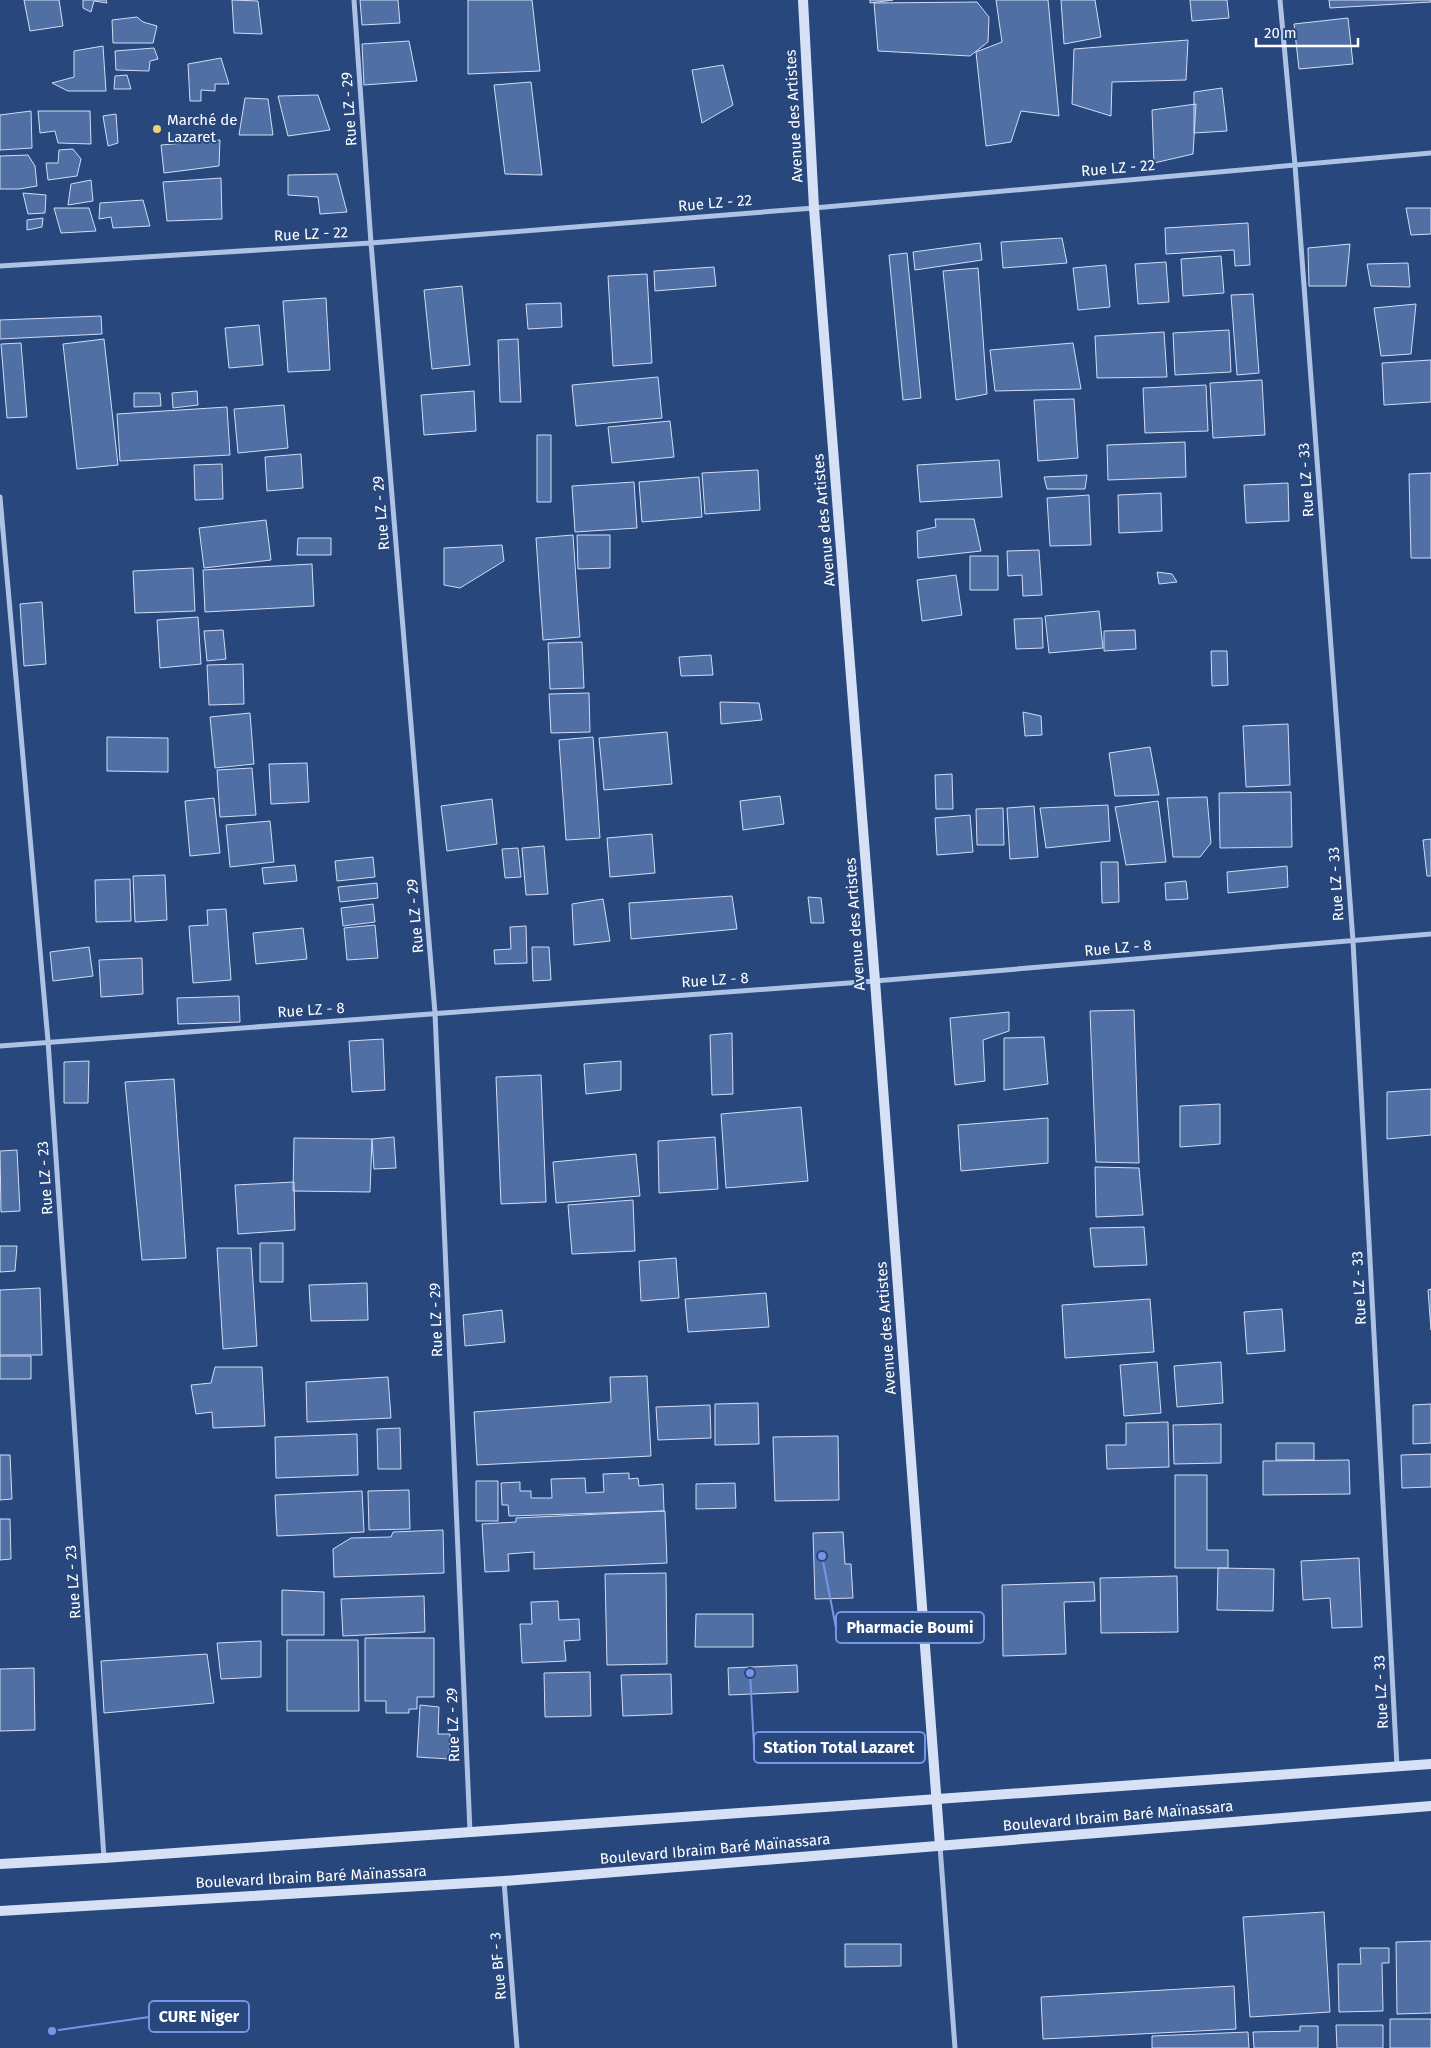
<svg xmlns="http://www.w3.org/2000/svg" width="1431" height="2048" font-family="'Fira Sans',sans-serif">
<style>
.building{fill:#5070a5;stroke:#d0ddf4}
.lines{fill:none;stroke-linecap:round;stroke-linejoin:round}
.street{stroke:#adc2e4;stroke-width:5}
.secondary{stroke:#d6e1f5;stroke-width:10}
.poi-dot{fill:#ecd273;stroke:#28477d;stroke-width:2}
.labels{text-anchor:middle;stroke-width:4;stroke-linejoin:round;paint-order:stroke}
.street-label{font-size:15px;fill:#fff;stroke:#28477d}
.poi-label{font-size:15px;fill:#fff;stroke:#28477d;text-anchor:start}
.leader{fill:none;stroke:#7795e8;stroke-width:2}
.callout-dot{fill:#7795e8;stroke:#28477d;stroke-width:2}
.callout{fill:#28477d;stroke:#7795e8;stroke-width:2}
.callout-label{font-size:16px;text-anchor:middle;font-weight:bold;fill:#fff}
</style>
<rect width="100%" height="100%" fill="#28477d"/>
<path class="building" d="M24,0H59L63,26L30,31Z
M83,0H106L107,3L94,1L91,12L83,8Z
M232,0L258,1L262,34L234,33Z
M360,0H398L400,23L362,25Z
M468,0H532L540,71L468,74Z
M870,0H893L870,3Z
M996,0H1048L1059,116L1021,111L1011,142L986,146L976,52L1002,42Z
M1061,0H1095L1101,37L1064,44Z
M1190,0H1227L1229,18L1192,21Z
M1329,0H1431V2L1330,8Z
M977,2L989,17L988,42L970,56L878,51L874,3Z
M137,17L143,22L157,26L153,43H113L112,20Z
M1348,18L1353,64L1299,69L1294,24Z
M1188,40L1186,80L1112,82L1111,116L1072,104L1074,49Z
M409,41L417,81L364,85L362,44Z
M103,46L106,91H68L52,83L74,77V51Z
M154,48L158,59L150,61L149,71L116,70L115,51Z
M221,58L229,84H215V91L201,90V101H190L188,64Z
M723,65L733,105L702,123L692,70Z
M127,75L131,89H114L115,76Z
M531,82L542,175L505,174L494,85Z
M1222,88L1227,131L1194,133V92Z
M318,95L330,130L288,136L278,96Z
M245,98L268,99L273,135H239Z
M1196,104L1193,154L1154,163L1152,110Z
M31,111L32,148L0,150V115Z
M38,111H90L91,144L58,143L55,131L40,133Z
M116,114L118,143L108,146L103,116Z
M220,140L219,166L164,173L161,145Z
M73,149L81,159L77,176L48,180L46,163H58L59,150Z
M28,155L35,166L37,186L19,189H0V156Z
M337,174L347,212L320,214L318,197L288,195V175Z
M221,178L222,219L167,221L163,182Z
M91,180L93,201L68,205L71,184Z
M23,193L46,195L45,213L28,214Z
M143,200L150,226L113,228L111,217L99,219L100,203Z
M54,208H89L96,231L61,233Z
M1406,208H1431V234L1411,235Z
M43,218L42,227L27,230V220Z
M1248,223L1250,265L1235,266L1234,250L1166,254L1165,228Z
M1062,238L1067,263L1003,268L1001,242Z
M980,243L982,260L915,270L913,252Z
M1350,244L1346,286H1309L1308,248Z
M907,253L921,398L903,400L889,255Z
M1221,256L1224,293L1183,296L1181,259Z
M1166,262L1169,302L1138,304L1135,264Z
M1408,263L1410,287L1371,286L1367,264Z
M1106,265L1110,307L1078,310L1073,268Z
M714,267L716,286L655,291L654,271Z
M978,268L987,394L956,400L943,271Z
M647,274L652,363L613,366L608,276Z
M462,286L470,365L432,369L424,290Z
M1253,294L1259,373L1237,375L1231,295Z
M326,298L330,370L288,372L283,301Z
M561,303L562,327L528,329L526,304Z
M1416,304L1411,354L1381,356L1374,308Z
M101,316L102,334L0,339V320Z
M259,325L263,365L229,368L225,328Z
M1229,330L1231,372L1175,375L1173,333Z
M1164,332L1167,377L1097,378L1095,336Z
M104,339L118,465L77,469L63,344Z
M518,339L521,402H500L498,340Z
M21,343L27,417L7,418L1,344Z
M1073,343L1081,389L995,391L990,350Z
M1431,360V402L1384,405L1382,363Z
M658,377L662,418L576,426L572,385Z
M1262,380L1265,435L1213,438L1210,383Z
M1206,385L1208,431L1145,433L1143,388Z
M197,391L198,405L173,408L172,393Z
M474,391L476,431L424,435L421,395Z
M134,393H160L161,406L134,407Z
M1074,399L1078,458L1038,461L1034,400Z
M284,405L288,448L238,453L234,409Z
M227,407L230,455L120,461L117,414Z
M670,421L674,457L612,463L608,427Z
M537,435H551V502H537Z
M1185,442L1186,477L1108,480L1107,445Z
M301,454L303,488L267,491L265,457Z
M999,460L1002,497L920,502L917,465Z
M222,464L223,499L195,500L194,465Z
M758,470L760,510L705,514L702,473Z
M1431,473V558H1411L1409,474Z
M1087,475L1085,489H1047L1044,477Z
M699,477L702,517L642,522L639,482Z
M634,482L637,528L575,532L572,486Z
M1288,483L1289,521L1246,523L1244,485Z
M1161,493L1162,531L1119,533L1118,495Z
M1089,495L1091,545L1050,546L1047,498Z
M935,519H974L981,551L918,558L917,531L936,527Z
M266,520L271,560L204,568L199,528Z
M573,535L580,637L543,640L536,538Z
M577,535H610V568L578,569Z
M298,538H331V555H297Z
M502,545L504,561L460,588L444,585V548Z
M1039,550L1042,595L1023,596L1022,575L1008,576L1007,551Z
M970,556H998V590H970Z
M312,564L314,606L205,612L203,570Z
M193,568L195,611L135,613L133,571Z
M1157,572L1172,574L1177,582L1159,584Z
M956,575L962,615L922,621L917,580Z
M42,602L46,664L24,666L20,604Z
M1099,611L1103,648L1049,653L1045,616Z
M198,617L201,664L160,668L157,620Z
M1042,618L1043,648L1016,649L1014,619Z
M223,630L226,659L207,661L204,631Z
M1135,630L1136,649L1104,651V631Z
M582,642L584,688L550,689L548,643Z
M1211,651H1227L1228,685L1212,686Z
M711,655L713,675L681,676L679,657Z
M243,664L244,704L209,705L207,665Z
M589,693L590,732L551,733L549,694Z
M720,702L759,703L762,720L721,724Z
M1023,712L1041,716L1042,735L1025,736Z
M250,713L254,764L215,768L210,717Z
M1288,724L1290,785L1246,787L1243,726Z
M667,732L672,784L604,790L599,738Z
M107,737L168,738V772L107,771Z
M593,737L600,838L566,840L559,740Z
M1150,747L1159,795L1115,796L1109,753Z
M307,763L309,802L271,804L269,764Z
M252,768L256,815L220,817L217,770Z
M952,774L953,809H936L935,775Z
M1291,792L1292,847L1220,848L1219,793Z
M780,796L784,824L743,830L740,801Z
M1207,797L1211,843L1200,857H1173L1167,798Z
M214,798L220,853L190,856L185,801Z
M492,799L497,844L447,851L441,806Z
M1158,801L1166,862L1126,865L1115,807Z
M1108,805L1110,841L1046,848L1040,808Z
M1034,806L1038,857L1010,859L1007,808Z
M1003,808L1004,845H977L976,809Z
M970,815L973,852L937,855L935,818Z
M270,821L274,862L230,867L226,825Z
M652,834L655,873L610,877L607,838Z
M1431,839V876H1427L1423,840Z
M544,846L548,894L526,895L522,848Z
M518,848L521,877L505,878L502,849Z
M373,857L375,877L337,881L335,861Z
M1101,862H1118L1119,902L1102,903Z
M295,865L297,881L264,884L262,868Z
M1287,866L1288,887L1228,893L1227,872Z
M165,875L167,920L135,922L133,876Z
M130,879L131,921L96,922L95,880Z
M1186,881L1188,899L1166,900L1165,883Z
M377,883L378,898L340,902L338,887Z
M732,896L737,929L631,939L629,903Z
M808,897L821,898L824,923H811Z
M603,899L610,941L574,945L572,904Z
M373,904L375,922L343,926L341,908Z
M226,909L231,980L193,983L189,926L208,925L207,910Z
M375,925L378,958L347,960L344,928Z
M526,926L527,963L495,964L494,950L511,949L510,927Z
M303,928L307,959L256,964L253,933Z
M89,947L93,976L53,981L50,952Z
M532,947H549L551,980L533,981Z
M142,958L143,994L101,997L99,960Z
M239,996L240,1022L178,1024L177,998Z
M1134,1010L1139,1163L1096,1162L1090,1011Z
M1009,1012V1031L983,1040L985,1081L955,1085L950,1018Z
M732,1033L733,1094L712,1095L710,1035Z
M1044,1037L1048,1084L1004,1090V1038Z
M383,1039L385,1090L352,1092L349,1041Z
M89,1061L88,1103H64V1062Z
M621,1061V1090L586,1094L584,1064Z
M541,1075L546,1202L501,1204L496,1077Z
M174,1079L186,1258L142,1260L125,1082Z
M1431,1089V1135L1387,1139V1092Z
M1220,1104V1144L1180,1147V1106Z
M801,1107L808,1181L726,1188L721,1114Z
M1048,1118V1163L961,1171L958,1125Z
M394,1137L396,1168L374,1169L372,1139Z
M715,1137L718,1189L659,1193L658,1141Z
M294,1138L372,1139L370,1192L293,1191Z
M17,1150L20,1211L1,1212L0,1151Z
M636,1154L640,1196L556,1203L553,1162Z
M1095,1167L1139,1168L1143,1215L1096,1217Z
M294,1182L295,1230L238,1234L235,1185Z
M633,1200L635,1251L572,1254L568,1205Z
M1144,1227L1147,1265L1094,1267L1090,1228Z
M260,1243H283V1282H260Z
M0,1246H17L15,1271L0,1272Z
M217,1248H251L257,1346L223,1349Z
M676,1258L679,1298L641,1301L639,1261Z
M367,1283L368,1320L311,1321L309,1285Z
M40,1288L42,1355H0V1290Z
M1431,1289V1330L1428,1290Z
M766,1293L769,1327L688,1332L685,1299Z
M1150,1299L1154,1352L1065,1358L1062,1305Z
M1282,1309L1285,1351L1247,1354L1244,1312Z
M502,1310L505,1342L465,1346L463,1315Z
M0,1356H31V1379H0Z
M1157,1362L1161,1413L1124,1416L1120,1365Z
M1221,1362L1223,1403L1177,1407L1174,1366Z
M215,1367H262L265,1426L213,1428L212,1412L196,1414L191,1385L211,1383Z
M647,1376L651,1456L477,1465L474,1412L611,1402L610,1377Z
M388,1377L391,1418L307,1422L306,1382Z
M758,1403L759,1444L715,1445V1404Z
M1431,1404V1443L1413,1444V1405Z
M710,1405L711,1438L658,1440L656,1407Z
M1168,1422L1169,1467L1107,1469L1106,1445H1126V1423Z
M1221,1424V1463L1174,1464L1173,1425Z
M400,1428L401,1469H378L377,1429Z
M357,1434L358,1475L276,1478L275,1437Z
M838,1436L839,1500L775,1501L773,1437Z
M1276,1443H1314V1460H1276Z
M1431,1454V1487L1402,1488L1401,1455Z
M0,1455H10L12,1499L0,1500Z
M1349,1460L1350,1494L1263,1495V1461Z
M629,1473V1479L638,1478L639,1486L663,1484L664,1511L509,1516L508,1505H502L501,1483L520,1482V1491H531V1498H552L551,1479L585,1478L586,1493L604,1492L603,1474Z
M1175,1475H1207V1550H1228V1568H1175Z
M476,1481H498V1521H476Z
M735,1483L736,1508L696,1509V1484Z
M409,1490L410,1529L369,1530L368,1491Z
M362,1491L364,1532L277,1536L275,1495Z
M665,1511L667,1563L534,1569V1552L508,1554L509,1571L485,1572L482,1524L516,1522V1518Z
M0,1519H10L11,1559L0,1560Z
M443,1530L444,1573L334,1577L333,1549L351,1538L391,1537L393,1532Z
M843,1532L845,1564H851L853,1598L815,1599L813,1533Z
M1359,1558L1362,1627L1332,1628L1330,1598L1303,1600L1301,1561Z
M1218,1568L1274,1569L1273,1611L1217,1610Z
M666,1573L667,1664L607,1665L605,1574Z
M1177,1576L1178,1632L1101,1633L1100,1578Z
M1094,1582L1095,1601L1064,1602L1066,1654L1003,1656L1002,1585Z
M282,1590L324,1592V1635H282Z
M424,1596L425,1632L343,1636L341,1599Z
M558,1601L559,1620L579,1619L580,1640L564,1641L566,1661L522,1663L520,1624H532L531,1602Z
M696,1614H753V1647H695Z
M365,1638H434V1697H417V1709H409V1713H386V1701H365Z
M287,1640H358L359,1711H287Z
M261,1641V1677L221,1679L217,1643Z
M207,1654L214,1703L104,1713L101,1661Z
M797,1665L798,1692L729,1695L728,1668Z
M34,1668L35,1730L0,1731V1669Z
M590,1672L591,1716L545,1717L544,1673Z
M671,1674L672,1714L623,1716L621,1675Z
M420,1705L439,1707L438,1734H450L449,1759L417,1757Z
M1324,1912L1330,2012L1250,2017L1243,1917Z
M1431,1941V2013L1397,2014L1396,1942Z
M845,1944H901V1966L845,1967Z
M1360,1948H1389V1963H1382L1383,2011L1339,2012L1338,1964H1361Z
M1234,1986L1236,2029L1043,2039L1041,1997Z
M1390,2019H1431V2048H1390Z
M1336,2025H1383V2048H1337Z
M1300,2026H1318V2048H1254L1253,2032L1300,2031Z
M1248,2032L1249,2048H1152V2036Z"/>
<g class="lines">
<path class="street" d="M354,0L371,243L435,1013L470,1832
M1280,0L1295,165L1353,941L1397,1766
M0,266L371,243L814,208L1431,153
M0,497L48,1041L104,1858
M0,1046L875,981L1431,934
M940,1846L955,2048
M504,1881L517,2048"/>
<path class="secondary" d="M803,0L814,208L875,981L940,1846
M0,1864L104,1858L1431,1764
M0,1911L504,1881L1431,1806"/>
</g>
<circle class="poi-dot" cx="157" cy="129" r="5"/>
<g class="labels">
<g class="street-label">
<text transform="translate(349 109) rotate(-94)" y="5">Rue LZ - 29</text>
<text transform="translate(794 116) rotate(-93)" y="5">Avenue des Artistes</text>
<text transform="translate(1118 168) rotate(-5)" y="5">Rue LZ - 22</text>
<text transform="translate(715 203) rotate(-5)" y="5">Rue LZ - 22</text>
<text transform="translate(311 234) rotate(-3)" y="5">Rue LZ - 22</text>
<text transform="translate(1306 480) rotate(-94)" y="5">Rue LZ - 33</text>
<text transform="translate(381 513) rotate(-95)" y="5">Rue LZ - 29</text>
<text transform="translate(824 520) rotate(-95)" y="5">Avenue des Artistes</text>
<text transform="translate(1336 884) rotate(-94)" y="5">Rue LZ - 33</text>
<text transform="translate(415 916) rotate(-95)" y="5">Rue LZ - 29</text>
<text transform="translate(855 924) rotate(-94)" y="5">Avenue des Artistes</text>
<text transform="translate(1118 948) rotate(-5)" y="5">Rue LZ - 8</text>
<text transform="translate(715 980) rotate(-4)" y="5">Rue LZ - 8</text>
<text transform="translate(311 1010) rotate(-4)" y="5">Rue LZ - 8</text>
<text transform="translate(45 1178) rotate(-94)" y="5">Rue LZ - 23</text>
<text transform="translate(1359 1288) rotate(-93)" y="5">Rue LZ - 33</text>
<text transform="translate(436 1320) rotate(-92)" y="5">Rue LZ - 29</text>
<text transform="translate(886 1328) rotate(-94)" y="5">Avenue des Artistes</text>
<text transform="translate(73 1582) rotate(-94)" y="5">Rue LZ - 23</text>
<text transform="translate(1381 1692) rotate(-93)" y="5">Rue LZ - 33</text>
<text transform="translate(453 1725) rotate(-92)" y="5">Rue LZ - 29</text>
<text transform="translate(1118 1816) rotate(-5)" y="5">Boulevard Ibraim Baré Maïnassara</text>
<text transform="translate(715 1849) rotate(-5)" y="5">Boulevard Ibraim Baré Maïnassara</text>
<text transform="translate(311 1877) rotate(-3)" y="5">Boulevard Ibraim Baré Maïnassara</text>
<text transform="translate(498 1966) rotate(-95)" y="5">Rue BF - 3</text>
</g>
<g class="poi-label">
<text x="167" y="125">Marché de<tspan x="167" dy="17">Lazaret</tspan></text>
</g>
</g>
<path class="leader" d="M822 1556L836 1628M750 1673L754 1747M52 2031L149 2017"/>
<g class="callout-dot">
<circle cx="822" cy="1556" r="5"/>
<circle cx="750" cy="1673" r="5"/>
<circle cx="52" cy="2031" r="5"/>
</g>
<g class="callout">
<rect x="836" y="1612" width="148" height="31" rx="5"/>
<rect x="754" y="1732" width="171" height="31" rx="5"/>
<rect x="149" y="2001" width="100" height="31" rx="5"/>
</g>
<g class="callout-label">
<text x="910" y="1633">Pharmacie Boumi</text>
<text x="839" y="1753">Station Total Lazaret</text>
<text x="199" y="2022">CURE Niger</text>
</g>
<path d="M1256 38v8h102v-8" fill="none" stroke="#ffffff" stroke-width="2.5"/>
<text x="1264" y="38" font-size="15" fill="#ffffff" stroke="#28477d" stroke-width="4" paint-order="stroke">20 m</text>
</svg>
